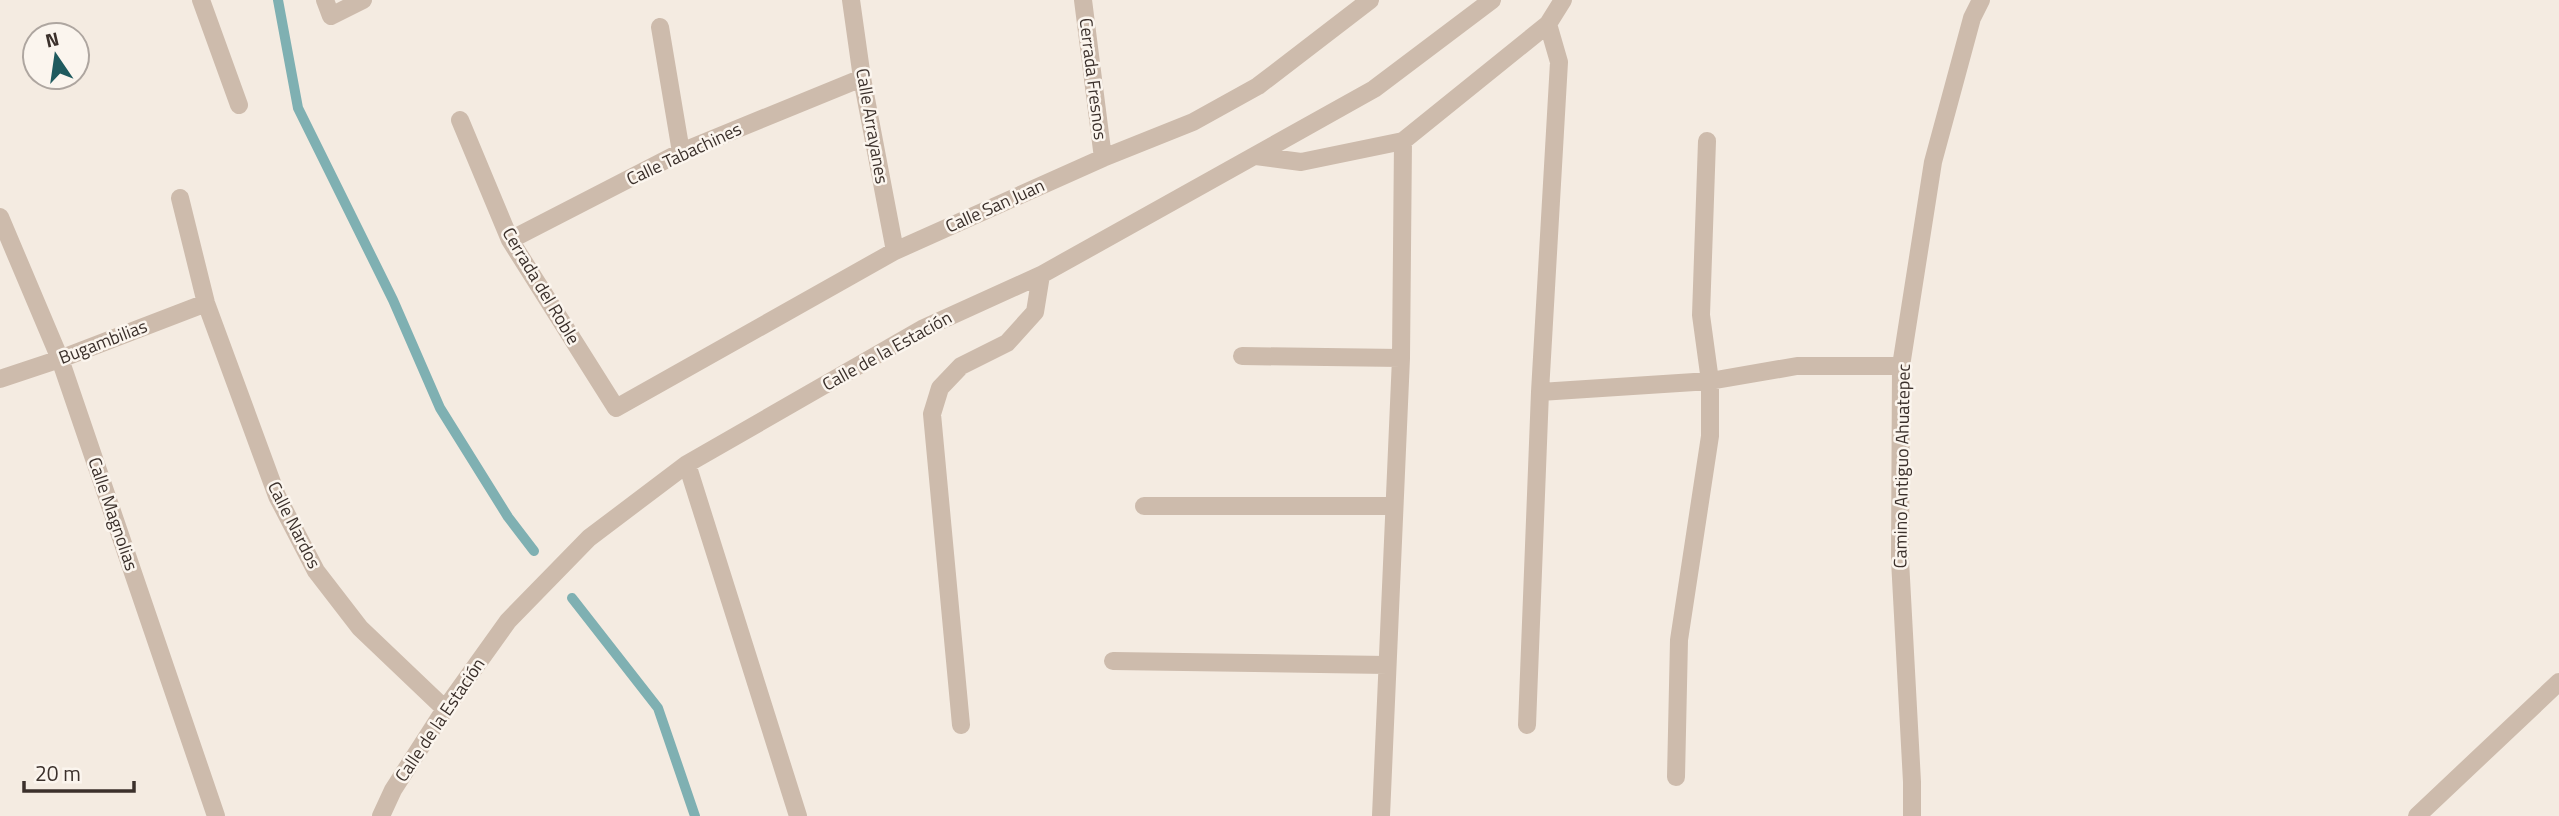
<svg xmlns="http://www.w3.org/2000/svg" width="2559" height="816" font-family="'Titillium Web',sans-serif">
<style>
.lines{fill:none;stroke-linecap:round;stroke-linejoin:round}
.stream{stroke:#7fb0b2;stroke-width:10}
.minor{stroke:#cdbbac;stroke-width:18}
.labels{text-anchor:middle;stroke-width:5;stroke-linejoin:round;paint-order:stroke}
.street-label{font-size:18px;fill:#3b302b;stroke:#fbf5ee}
</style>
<rect width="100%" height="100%" fill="#f4ebe1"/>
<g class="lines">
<path class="stream" d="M278,0L298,108L393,300L440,408L508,517L534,551
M572,598L658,708L695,816"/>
<path class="minor" d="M201,0L239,105
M325,0L331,16L363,0
M851,0L862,78L895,251
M1083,0L1103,158
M660,27L681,152
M460,120L510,240L616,408L895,251L1103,158L1193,122L1258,86L1370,0
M1256,156L1301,162L1403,141L1548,24L1563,0
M180,198L206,303L277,496L316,571L360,628L445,709
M0,217L60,359L216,816
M510,240L681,152L862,78
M1242,356L1401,358
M0,379L60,359L206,303
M1540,392L1710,381L1797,366H1901
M687,464L798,816
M1144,506H1394
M1113,661L1387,665
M961,725L932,414L940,388L961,366L1007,343L1035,312L1041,275
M1527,725L1540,392L1559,62L1548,24
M1676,777L1679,640L1710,436V381L1701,315L1707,141
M381,816L393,790L445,709L508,621L589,538L687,464L922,329L1041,275L1374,89L1492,0
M1381,816L1401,358L1403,141
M1912,816V782L1900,560L1901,366L1933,162L1972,18L1981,0
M2417,816L2559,682"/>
</g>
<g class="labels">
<g class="street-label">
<text transform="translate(1093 79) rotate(83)" y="6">Cerrada Fresnos</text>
<text transform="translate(872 126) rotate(80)" y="6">Calle Arrayanes</text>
<text transform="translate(684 154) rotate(-25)" y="6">Calle Tabachines</text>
<text transform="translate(995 206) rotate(-24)" y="6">Calle San Juan</text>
<text transform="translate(541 286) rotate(59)" y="6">Cerrada del Roble</text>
<text transform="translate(103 342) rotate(-21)" y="6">Bugambilias</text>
<text transform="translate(887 351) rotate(-29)" y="6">Calle de la Estación</text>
<text transform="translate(1902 466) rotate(-89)" y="6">Camino Antiguo Ahuatepec</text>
<text transform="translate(113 514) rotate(71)" y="6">Calle Magnolias</text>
<text transform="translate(294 525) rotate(63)" y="6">Calle Nardos</text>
<text transform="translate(440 720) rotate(-56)" y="6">Calle de la Estación</text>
</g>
</g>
<g transform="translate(56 56) rotate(347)"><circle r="33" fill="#fbf5ee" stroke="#aea6a0" stroke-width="2"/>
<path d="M0-5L12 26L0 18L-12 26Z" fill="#1f5a5e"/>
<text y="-10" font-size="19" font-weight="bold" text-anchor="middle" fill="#3b302b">N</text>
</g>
<path d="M24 781v10h110v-10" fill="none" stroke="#3b302b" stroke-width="3.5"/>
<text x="35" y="781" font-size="21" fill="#3b302b" stroke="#fbf5ee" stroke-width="5" paint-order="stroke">20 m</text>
</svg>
